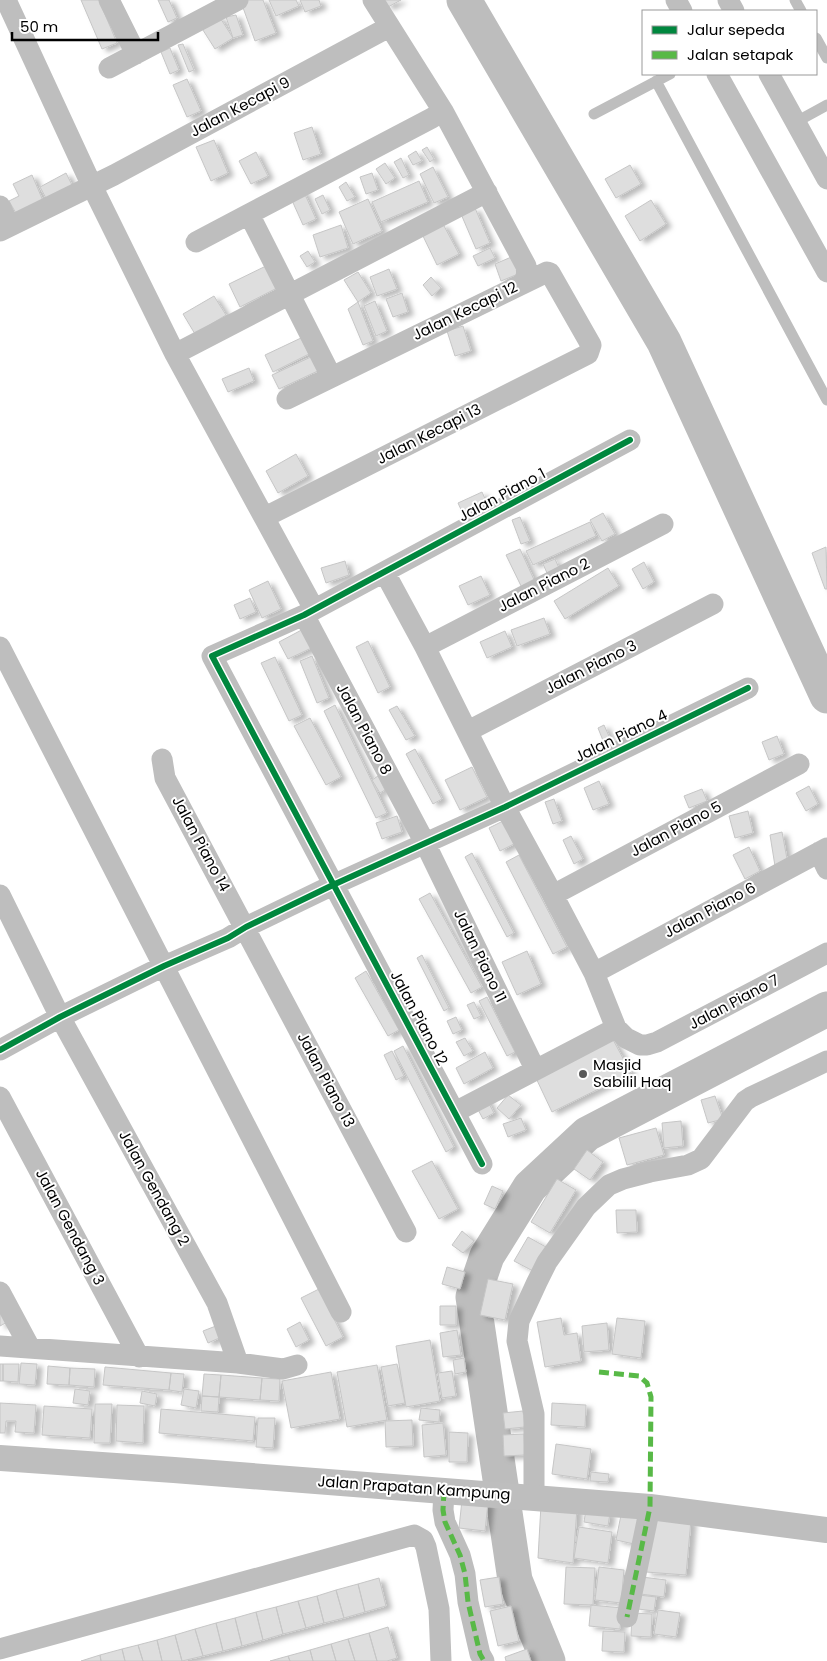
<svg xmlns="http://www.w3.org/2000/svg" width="827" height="1661" font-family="Poppins,sans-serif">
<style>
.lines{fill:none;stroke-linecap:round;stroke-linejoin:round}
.river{stroke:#bdbdbd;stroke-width:35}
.building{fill:#dedede;stroke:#c6c6c6;filter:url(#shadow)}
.service{stroke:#bebebe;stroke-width:11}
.minor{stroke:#bebebe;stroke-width:21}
.tertiary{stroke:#bebebe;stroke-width:26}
.quiet{stroke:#58b947;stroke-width:5;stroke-dasharray:10 5;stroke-linecap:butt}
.cycleway-casing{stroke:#fff;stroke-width:9}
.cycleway{stroke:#00873e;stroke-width:6}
.poi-dot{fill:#595959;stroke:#fff;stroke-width:2}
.labels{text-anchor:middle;stroke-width:4;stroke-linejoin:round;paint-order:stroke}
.street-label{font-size:15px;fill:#000;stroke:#fff}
.poi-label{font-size:15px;fill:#000;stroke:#fff;text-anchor:start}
</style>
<defs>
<filter id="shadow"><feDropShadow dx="5.5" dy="3" stdDeviation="2.5" flood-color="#0004"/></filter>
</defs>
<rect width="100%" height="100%" fill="#fff"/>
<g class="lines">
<path class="river" d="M464,0L664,342L827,696
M548,1661L515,1580L473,1297L487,1256L530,1187L587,1134L827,1009"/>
</g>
<path class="building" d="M81,0H99L117,43L102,49Z
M158,0H169L177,18L168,22Z
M248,0H263L276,33L255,41L241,2Z
M269,0H296L299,6L276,16Z
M300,0H319L321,6L305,12Z
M384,0H401L388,7Z
M236,15L243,35L233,38L226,17Z
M219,16L233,38L215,49L201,27Z
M183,44L194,70L189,72L178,45Z
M170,48L179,70L170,74L161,52Z
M187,79L201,111L187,117L173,85Z
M312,127L321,154L303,160L294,133Z
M214,140L228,173L211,181L196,147Z
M427,147L434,159L430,162L422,150Z
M416,151L422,161L413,165L408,156Z
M256,152L268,176L251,184L239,161Z
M401,158L409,175L403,178L394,162Z
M385,163L395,178L386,184L376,169Z
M630,165L641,184L616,198L605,179Z
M433,167L448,197L434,203L420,174Z
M66,173L73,187L47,200L40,187Z
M372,173L378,190L366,194L360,177Z
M32,175L44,203L17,215L9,201L19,196L13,184Z
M419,181L428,202L381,222L372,202Z
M346,182L355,197L347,201L339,187Z
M303,190L316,219L303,225L290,196Z
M323,195L330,210L322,214L315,199Z
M368,199L382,231L353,244L339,212Z
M651,200L666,224L640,241L625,216Z
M475,208L490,243L476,249L461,214Z
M443,224L459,254L437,265L422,234Z
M341,225L348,248L320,257L313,235Z
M490,248L495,258L478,266L473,256Z
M308,251L315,262L307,267L300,256Z
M516,255L523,272L501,281L495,264Z
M268,265L279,287L240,307L229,284Z
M389,269L397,289L377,296L370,277Z
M358,272L371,293L358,302L344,280Z
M431,277L441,288L432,296L423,285Z
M402,293L408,312L393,317L386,299Z
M214,296L226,315L195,334L183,314Z
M375,301L387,331L376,336L364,306Z
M358,302L373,341L363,345L348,309Z
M463,326L471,351L455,356L447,331Z
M301,338L309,354L273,372L265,355Z
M313,356L320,370L279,389L272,375Z
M249,368L254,381L228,392L222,379Z
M296,454L308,476L278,493L266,471Z
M482,492L487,503L463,514L458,503Z
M603,513L615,534L602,541L590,520Z
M520,517L530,541L521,544L512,520Z
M590,522L596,536L533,565L526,551Z
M826,547L827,589H825L812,553Z
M520,549L536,584L523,590L506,555Z
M555,559L559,568L547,573L543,564Z
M345,561L349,575L326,583L321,568Z
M644,562L654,582L643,589L632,569Z
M608,568L619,586L565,619L554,601Z
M481,576L490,595L468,605L459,586Z
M268,581L281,609L262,618L249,590Z
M250,598L256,612L240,619L234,605Z
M544,618L550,634L517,646L511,630Z
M309,626L318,645L288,659L279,642Z
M505,631L512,647L487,658L480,642Z
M368,641L390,687L378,693L356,647Z
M312,656L329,698L317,703L300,661Z
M275,657L302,715L289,721L261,663Z
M335,705L387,813L376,818L324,711Z
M397,706L415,736L406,740L389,710Z
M310,718L341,777L326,785L294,726Z
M604,725L613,745L606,748L598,728Z
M777,736L784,754L769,760L762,742Z
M415,749L442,799L433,804L406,754Z
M472,767L487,797L460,810L445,780Z
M378,776L385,790L380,793L372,780Z
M599,781L609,804L593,810L584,788Z
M809,786L818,804L806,811L796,793Z
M702,789L707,801L689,808L684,796Z
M554,799L562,821L553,824L545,802Z
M748,811L753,833L735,838L729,816Z
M397,816L402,832L382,839L376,823Z
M503,821L514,844L500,851L489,828Z
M782,832L788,864L775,866L770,835Z
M571,836L583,859L574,864L563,840Z
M749,847L760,871L745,879L733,855Z
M472,853L514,933L507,937L465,857Z
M519,855L567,947L553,954L506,862Z
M430,893L482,987L471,993L419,899Z
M527,951L541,984L517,995L502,962Z
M422,955L449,1008L444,1011L417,958Z
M366,971L399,1030L388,1036L355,978Z
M487,997L515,1052L507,1056L479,1001Z
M474,1002L481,1016L474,1019L467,1005Z
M456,1017L462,1030L453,1034L447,1021Z
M611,1036L631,1073L552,1112L535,1076Z
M465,1038L473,1051L464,1056L456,1042Z
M403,1046L454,1147L446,1152L394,1051Z
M392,1051L404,1076L396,1080L384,1055Z
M485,1052L493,1068L464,1084L456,1068Z
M508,1095L521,1105L509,1119L497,1108Z
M715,1096L723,1119L708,1123L701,1100Z
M486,1098L494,1113L483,1119L475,1104Z
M521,1118L526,1130L508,1137L503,1124Z
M681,1121L683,1146L664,1148L662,1123Z
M656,1128L664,1155L627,1165L619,1138Z
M587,1150L603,1162L590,1180L574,1169Z
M432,1161L458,1209L439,1219L412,1171Z
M557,1179L576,1190L550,1233L531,1222Z
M492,1186L503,1191L495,1209L484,1204Z
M616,1210H636L637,1232L617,1233Z
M462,1231L474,1241L463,1253L452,1245Z
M528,1237L546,1247L533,1271L514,1261Z
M447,1267L465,1272L460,1289L442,1284Z
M488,1279L513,1284L505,1320L480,1315Z
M319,1289L343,1337L326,1346L301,1298Z
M0,1301L11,1320L0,1326Z
M440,1306H456V1325H440Z
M561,1318L564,1335L577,1333L581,1361L545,1367L537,1322Z
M617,1318L645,1321L641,1358L612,1354Z
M300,1322L309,1340L296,1347L287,1329Z
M607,1323L609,1350L584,1352L582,1326Z
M221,1324L226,1335L208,1343L203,1331Z
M457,1330L461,1355L443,1357L440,1333Z
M430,1340L440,1401L406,1407L396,1346Z
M464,1358L466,1372L455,1374L453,1360Z
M21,1363L37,1364L35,1385L19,1384Z
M0,1364H3V1381H0Z
M3,1364H19L18,1382L3,1381Z
M397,1364L405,1403L388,1406L381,1367Z
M377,1365L387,1420L347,1427L337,1372Z
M48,1366L70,1368L69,1385L47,1384Z
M105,1367L171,1373L169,1390L103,1385Z
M70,1368L95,1369L94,1387L69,1385Z
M452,1371L456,1396L442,1398L438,1373Z
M331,1372L340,1419L291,1428L282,1381Z
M171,1373L184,1374L182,1392L169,1390Z
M204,1374L221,1375L219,1397L202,1396Z
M221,1375L262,1378L260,1400L219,1397Z
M262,1378L280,1379L279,1401L260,1400Z
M75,1389L90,1391L88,1405L73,1403Z
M184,1389L199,1391L196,1408L181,1405Z
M142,1391L157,1394L155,1406L140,1403Z
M202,1396L219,1397L218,1412L201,1411Z
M0,1403L36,1405L34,1433L15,1432L16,1421H6L5,1433H0Z
M552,1403L586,1405L585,1427L551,1425Z
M95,1404H112L110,1443H94Z
M117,1405L144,1406L143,1443L116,1441Z
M44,1406L92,1409L90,1438L42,1435Z
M421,1408L440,1410L439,1422L419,1420Z
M161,1409L255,1417L253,1441L159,1433Z
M523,1411L525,1427L505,1429L503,1413Z
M258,1418H275L273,1448L256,1447Z
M412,1420L413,1446L386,1447L385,1421Z
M443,1423L446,1455L424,1457L422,1425Z
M449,1432L468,1433L467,1462H449Z
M524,1434L525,1455L504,1456L503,1435Z
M556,1444L591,1449L587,1479L552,1474Z
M591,1472L609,1474L608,1482L590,1481Z
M462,1500L488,1503L485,1531L459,1528Z
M541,1505L577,1508L573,1563L538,1558Z
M586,1509L610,1513L608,1526L584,1522Z
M621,1515L639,1518L634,1544L616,1540Z
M651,1516L691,1520L686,1575L646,1572Z
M579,1527L612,1532L608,1563L574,1558Z
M566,1567L595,1568L593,1605L564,1604Z
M599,1567L624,1570L621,1603L595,1600Z
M499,1577L503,1604L485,1607L480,1580Z
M642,1577L666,1580L664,1597L640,1594Z
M379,1578L386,1606L365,1612L358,1584Z
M358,1584L365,1612L344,1618L336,1590Z
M336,1590L344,1618L324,1623L317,1596Z
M639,1595L656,1597L654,1611L638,1609Z
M317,1596L324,1623L306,1628L298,1601Z
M298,1601L306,1628L283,1634L276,1607Z
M591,1605L622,1608L620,1629L589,1626Z
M511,1606L519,1641L498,1646L490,1611Z
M276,1607L283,1634L263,1640L256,1612Z
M658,1610L680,1613L676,1637L654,1634Z
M256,1612L263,1640L242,1646L235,1618Z
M632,1613L652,1614L651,1637L631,1636Z
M235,1618L242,1646L223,1651L216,1623Z
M216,1623L223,1651L203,1656L195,1629Z
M388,1627L397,1658L387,1661H377L369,1633Z
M195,1629L203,1656L182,1661L175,1635Z
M603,1631L625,1632L624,1652L602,1651Z
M369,1633L377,1661H355L348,1639Z
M175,1635L182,1661H162L157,1640Z
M348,1639L355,1661H336L331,1644Z
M157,1640L162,1661H143L138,1645Z
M331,1644L336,1661H313L310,1650Z
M138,1645L143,1661H125L122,1649Z
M122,1649L125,1661H101L100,1655Z
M527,1649L531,1661H506L505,1657Z
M310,1650L313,1661H290L288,1656Z
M100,1655L101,1661H81Z
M288,1656L290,1661H270Z"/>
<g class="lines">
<path class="service" d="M795,0L801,11
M816,38L827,58
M656,81L827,400
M594,114L670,74
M796,122L827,105"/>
<path class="minor" d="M6,0L92,186L175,354L314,609
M109,0L136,54
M676,0L682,11
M728,0L734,11
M109,68L238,0
M717,74L827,272
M769,74L827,179
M443,111L526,266C527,273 527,278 522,284
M0,206L10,226
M0,231L114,175L389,27
M196,242L249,214
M175,354L487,192
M331,376L249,214L432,118L443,111L373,0
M265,517L588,354L591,345L550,273L547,272L287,399
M385,573L425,647L505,807L553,895L594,973L616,1028L626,1038L640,1045H647L657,1042L827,953
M304,615L425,843L535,1069
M0,647L341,1312
M425,647L663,524
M468,731L713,604
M162,759L165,778L406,1232
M819,852L827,869
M0,895L60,1017L217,1303L238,1363
M553,895L799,764
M594,973L827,848
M0,1050L60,1017L164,966L228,938L246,927L335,884L505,807L748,688
M0,1097L139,1357
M455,1112L616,1028
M482,1164L212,656L304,615L630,440
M0,1292L30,1348
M0,1346L238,1363L283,1369L297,1365
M444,1491L443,1510L445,1522L460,1555L465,1574L468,1602L480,1654L484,1661
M534,1497V1414L517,1341L519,1321L537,1282L547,1262L586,1207L609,1185L623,1179L650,1172L688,1165L701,1159L745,1101L751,1097L827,1061
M627,1617L650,1507
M0,1649L414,1535L423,1540L426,1547L439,1609L441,1661"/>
<path class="tertiary" d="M0,1458L174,1470L650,1507L827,1530"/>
<path class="quiet" d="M599,1372L639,1376L647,1383L651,1397L650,1507L627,1617
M444,1491L443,1510L445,1522L460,1555L465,1574L468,1602L480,1654L484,1661"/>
<g class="cycleway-casing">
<path id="cycleway" d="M0,1050L60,1017L164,966L228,938L246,927L335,884L505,807L748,688
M482,1164L212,656L304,615L630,440"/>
</g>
<use href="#cycleway" class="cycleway"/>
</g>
<circle class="poi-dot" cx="583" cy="1074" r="5"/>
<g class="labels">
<g class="street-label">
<text transform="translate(240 107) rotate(-28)" y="5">Jalan Kecapi 9</text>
<text transform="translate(465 311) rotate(-26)" y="5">Jalan Kecapi 12</text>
<text transform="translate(429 434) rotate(-27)" y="5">Jalan Kecapi 13</text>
<text transform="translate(502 495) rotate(-28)" y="5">Jalan Piano 1</text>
<text transform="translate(544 585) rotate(-27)" y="5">Jalan Piano 2</text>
<text transform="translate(591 667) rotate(-27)" y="5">Jalan Piano 3</text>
<text transform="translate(364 729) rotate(62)" y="5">Jalan Piano 8</text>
<text transform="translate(621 736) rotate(-26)" y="5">Jalan Piano 4</text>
<text transform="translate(676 829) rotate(-28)" y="5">Jalan Piano 5</text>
<text transform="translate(201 844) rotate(62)" y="5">Jalan Piano 14</text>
<text transform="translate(710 910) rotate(-28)" y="5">Jalan Piano 6</text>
<text transform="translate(480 956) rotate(64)" y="5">Jalan Piano 11</text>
<text transform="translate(734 1002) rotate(-28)" y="5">Jalan Piano 7</text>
<text transform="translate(419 1018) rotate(62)" y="5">Jalan Piano 12</text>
<text transform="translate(326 1080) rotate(62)" y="5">Jalan Piano 13</text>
<text transform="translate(154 1188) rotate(61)" y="5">Jalan Gendang 2</text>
<text transform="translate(70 1227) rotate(62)" y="5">Jalan Gendang 3</text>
<text transform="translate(414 1488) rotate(4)" y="5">Jalan Prapatan Kampung</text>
</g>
<g class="poi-label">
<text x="593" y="1070">Masjid<tspan x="593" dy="17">Sabilil Haq</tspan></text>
</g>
</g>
<rect x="642" y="10" width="175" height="65" fill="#ffffff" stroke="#999999"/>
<rect x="652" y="26" width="25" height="8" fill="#00873e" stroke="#999999"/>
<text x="687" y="35" font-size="15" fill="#000000">Jalur sepeda</text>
<rect x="652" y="51" width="25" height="8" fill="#58b947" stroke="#999999"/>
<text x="687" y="60" font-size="15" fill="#000000">Jalan setapak</text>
<path d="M12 32v8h146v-8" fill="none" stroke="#000000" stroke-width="2.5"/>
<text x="20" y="32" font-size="15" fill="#000000" stroke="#ffffff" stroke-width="4" paint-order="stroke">50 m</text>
</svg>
